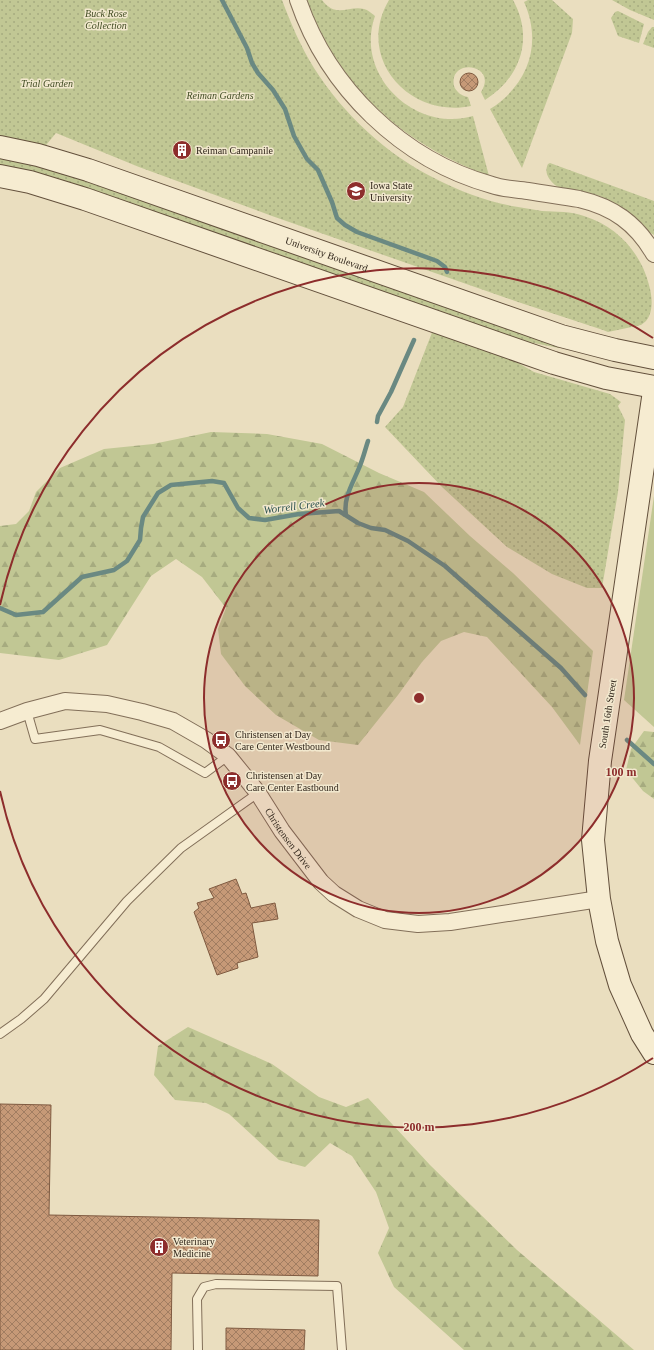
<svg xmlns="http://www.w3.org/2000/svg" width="654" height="1350" font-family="Georgia,serif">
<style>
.grass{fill:url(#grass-dots)}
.forest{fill:url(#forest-firs)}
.park{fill:#c1c794}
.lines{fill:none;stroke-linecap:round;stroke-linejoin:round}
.stream{stroke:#6a8982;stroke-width:4.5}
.building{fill:url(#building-cross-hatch);stroke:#7f5a40}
.lane-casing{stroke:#826f59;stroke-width:10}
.street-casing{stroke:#826f59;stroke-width:18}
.secondary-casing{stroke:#63503c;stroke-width:24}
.lane{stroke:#f6ecd1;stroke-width:8}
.street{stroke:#f6ecd1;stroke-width:16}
.secondary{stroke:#f6ecd1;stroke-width:22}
.ring{fill:none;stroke:#8d2d2c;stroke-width:2}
.labels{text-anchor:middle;stroke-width:3;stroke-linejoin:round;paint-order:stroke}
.park-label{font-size:10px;font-style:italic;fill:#424d24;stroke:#f2e8ce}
.poi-label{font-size:10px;fill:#32271c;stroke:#f2e8ce;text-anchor:start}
.street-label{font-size:10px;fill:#32271c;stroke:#f2e8ce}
.water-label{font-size:11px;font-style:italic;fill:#2c514f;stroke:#f2e8ce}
.centre{fill:#8d2d2c;stroke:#f2e8ce;stroke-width:2}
.ring-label{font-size:12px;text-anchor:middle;font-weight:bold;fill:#8d2d2c;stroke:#f2e8ce;stroke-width:3;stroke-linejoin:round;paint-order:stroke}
</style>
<defs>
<pattern id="grass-dots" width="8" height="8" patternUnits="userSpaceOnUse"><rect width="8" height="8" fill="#c1c794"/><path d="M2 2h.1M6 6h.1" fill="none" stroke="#a6ab7f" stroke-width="1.8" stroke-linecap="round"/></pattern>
<pattern id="forest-firs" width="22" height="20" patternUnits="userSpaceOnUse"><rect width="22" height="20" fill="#c1c794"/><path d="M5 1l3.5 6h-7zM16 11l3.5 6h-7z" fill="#a6ab7f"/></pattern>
<pattern id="building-cross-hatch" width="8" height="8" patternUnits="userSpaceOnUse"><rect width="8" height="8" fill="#c69977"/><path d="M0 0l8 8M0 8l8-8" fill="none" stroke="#a17d61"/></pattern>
</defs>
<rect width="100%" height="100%" fill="#eadebf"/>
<path class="grass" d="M0,0H282C291,24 301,47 314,68C343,114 387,155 436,179C459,191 486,201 512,206C522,208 532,209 542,211C556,212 571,211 584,216C617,226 641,253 649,285C653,299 654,318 641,325L608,332L603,330L518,302L272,216L139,167L56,133L38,155L0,147Z
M307,0H322C336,19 349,5 364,9C368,10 371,13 375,16C354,75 415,133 473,116L489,176C402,143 340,89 307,0Z
M389,0H513C534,38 521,77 485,100L481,92C499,64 448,57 454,86C456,92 462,96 468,97L471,106C408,119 355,57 389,0Z
M528,0H552L573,19L572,33L522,168L490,109C528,85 543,44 524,2Z
M612,0H654V20L630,10Z
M618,11L644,24L639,43L618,36L611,18L615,12Z
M652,27H654V48L643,44L648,32Z
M0,155L33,162L560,343L559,348L508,338L0,168Z
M550,163L654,201V235C639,228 629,214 616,204C612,202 606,200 602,197C589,191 565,192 555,185C548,179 544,172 548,164Z
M433,330L504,355L534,372L610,394L621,402L618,406L625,420L618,492L602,588H587L552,574L507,547L442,487L385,427L403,407Z"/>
<path class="forest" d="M211,432L267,434L322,444L379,473L424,492L470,536L513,573L593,651L580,745L552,707L487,637L464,632L441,641L422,662L398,695L358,745L319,740L276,715L245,686L221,654L218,629L226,608L202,577L176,559L151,576L107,645L59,660L0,653V526L16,524L29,511L36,492L60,468L104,449L153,444Z
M644,731L654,732V799L643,791L626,770L631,749Z
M188,1027L272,1064L319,1097L346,1107L368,1098L430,1165L517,1250L634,1350H464L394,1287L378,1253L389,1228L376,1192L352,1156L330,1143L305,1167L279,1160L229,1114L206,1103L175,1100L154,1075L158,1046Z"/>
<path class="park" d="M654,496V727L624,700Z"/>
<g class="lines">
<path class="stream" d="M222,0L247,48L252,63L258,73L273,90L285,109L294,136L307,159L318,170L332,202L337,218L345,225L357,232L437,261L445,267L447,272
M377,422L378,416L391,392L414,340
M346,515C343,498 353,483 359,468C363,459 365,450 368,441
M0,608L16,615L43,612L82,577L114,570L127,561L140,540L141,528L143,517L158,493L171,485L212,481L224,483L238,508L249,518L265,520L299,514L339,511L358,523L371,528L385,530L408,541L445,566L561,668L585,695
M627,740L654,764"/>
</g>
<path class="building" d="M460 82a9 9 0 1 1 18 0a9 9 0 1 1-18 0Z
M236,879L242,894L246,893L251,908L275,903L278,919L252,923L258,957L237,963L238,968L217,975L194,912L199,908L197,903L214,898L209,889Z
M0,1104L51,1105L49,1215L319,1220L318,1276L172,1273L171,1350H0Z
M226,1328L305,1330L304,1350H226Z"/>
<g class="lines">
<g class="lane-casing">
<path id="lane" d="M27,711L35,739L100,730L159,747L205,773L228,756
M0,1034L21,1019L44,999L127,901L181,848L258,793
M198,1350L197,1299L204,1287L216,1284L337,1286L342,1350"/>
</g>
<g class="street-casing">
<g id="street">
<path d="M298,0C328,88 402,160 492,185C503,189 516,189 528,191C545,194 562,196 579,199C613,207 636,223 654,254"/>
<path id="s1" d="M0,721L27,711L65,701L107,704L142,712L173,721L206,740L228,756L258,793L282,831L321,882L334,894L358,909L385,920L418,924L450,922L599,899"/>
</g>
</g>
<g class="secondary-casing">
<g id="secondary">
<path id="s2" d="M0,147L38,155L88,170L561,336L615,350L654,358"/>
<path d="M0,176L30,182L85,199L554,363L606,378L654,387"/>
<path d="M654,391L600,761L593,840L599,899L607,941L620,985L642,1034L654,1053"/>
</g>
</g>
<use href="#lane" class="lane"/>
<use href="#street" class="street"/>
<use href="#secondary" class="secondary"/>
</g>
<circle cx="419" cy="698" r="215" fill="#8d2d2c" fill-opacity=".12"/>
<g class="ring">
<circle cx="419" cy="698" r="215"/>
<path d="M653 1058A429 429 0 0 1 0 791M0 605A429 429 0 0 1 653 338"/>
</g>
<defs>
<g id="building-disc" transform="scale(1)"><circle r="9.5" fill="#8d2d2c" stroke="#f2e8ce"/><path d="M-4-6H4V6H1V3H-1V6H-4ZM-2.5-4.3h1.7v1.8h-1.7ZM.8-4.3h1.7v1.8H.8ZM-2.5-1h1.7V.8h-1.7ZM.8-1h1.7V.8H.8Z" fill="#fff"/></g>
<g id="university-disc" transform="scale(1)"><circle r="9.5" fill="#8d2d2c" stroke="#f2e8ce"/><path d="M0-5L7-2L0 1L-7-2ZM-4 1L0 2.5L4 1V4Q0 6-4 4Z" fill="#fff"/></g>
<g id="bus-disc" transform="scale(1)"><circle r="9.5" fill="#8d2d2c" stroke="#f2e8ce"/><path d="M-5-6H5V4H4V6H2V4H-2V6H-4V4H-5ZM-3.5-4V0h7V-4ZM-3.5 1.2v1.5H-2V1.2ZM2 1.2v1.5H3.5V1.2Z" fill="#fff"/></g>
</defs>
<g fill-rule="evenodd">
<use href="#building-disc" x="182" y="150"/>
<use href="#university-disc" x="356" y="191"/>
<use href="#bus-disc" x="221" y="740"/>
<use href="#bus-disc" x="232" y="781"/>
<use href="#building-disc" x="159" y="1247"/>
</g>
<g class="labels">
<g class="park-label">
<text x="106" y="17">Buck Rose<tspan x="106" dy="12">Collection</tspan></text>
<text x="47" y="87">Trial Garden</text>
<text x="220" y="99">Reiman Gardens</text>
</g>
<g class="poi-label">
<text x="196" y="154">Reiman Campanile</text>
<text x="370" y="189">Iowa State<tspan x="370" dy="12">University</tspan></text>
<text x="235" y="738">Christensen at Day<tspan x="235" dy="12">Care Center Westbound</tspan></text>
<text x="246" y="779">Christensen at Day<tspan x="246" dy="12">Care Center Eastbound</tspan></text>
<text x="173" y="1245">Veterinary<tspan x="173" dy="12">Medicine</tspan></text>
</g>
<g class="street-label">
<text dy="4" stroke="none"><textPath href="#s2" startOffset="344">University Boulevard</textPath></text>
<text transform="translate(607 714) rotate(-81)" y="4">South 16th Street</text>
<text dy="4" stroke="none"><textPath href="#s1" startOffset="346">Christensen Drive</textPath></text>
</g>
<g class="water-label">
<text transform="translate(294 506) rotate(-7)" y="4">Worrell Creek</text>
</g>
</g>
<circle cx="419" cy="698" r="6" class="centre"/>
<g class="ring-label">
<text x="621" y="776">100 m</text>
<text x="419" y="1131">200 m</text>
</g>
</svg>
